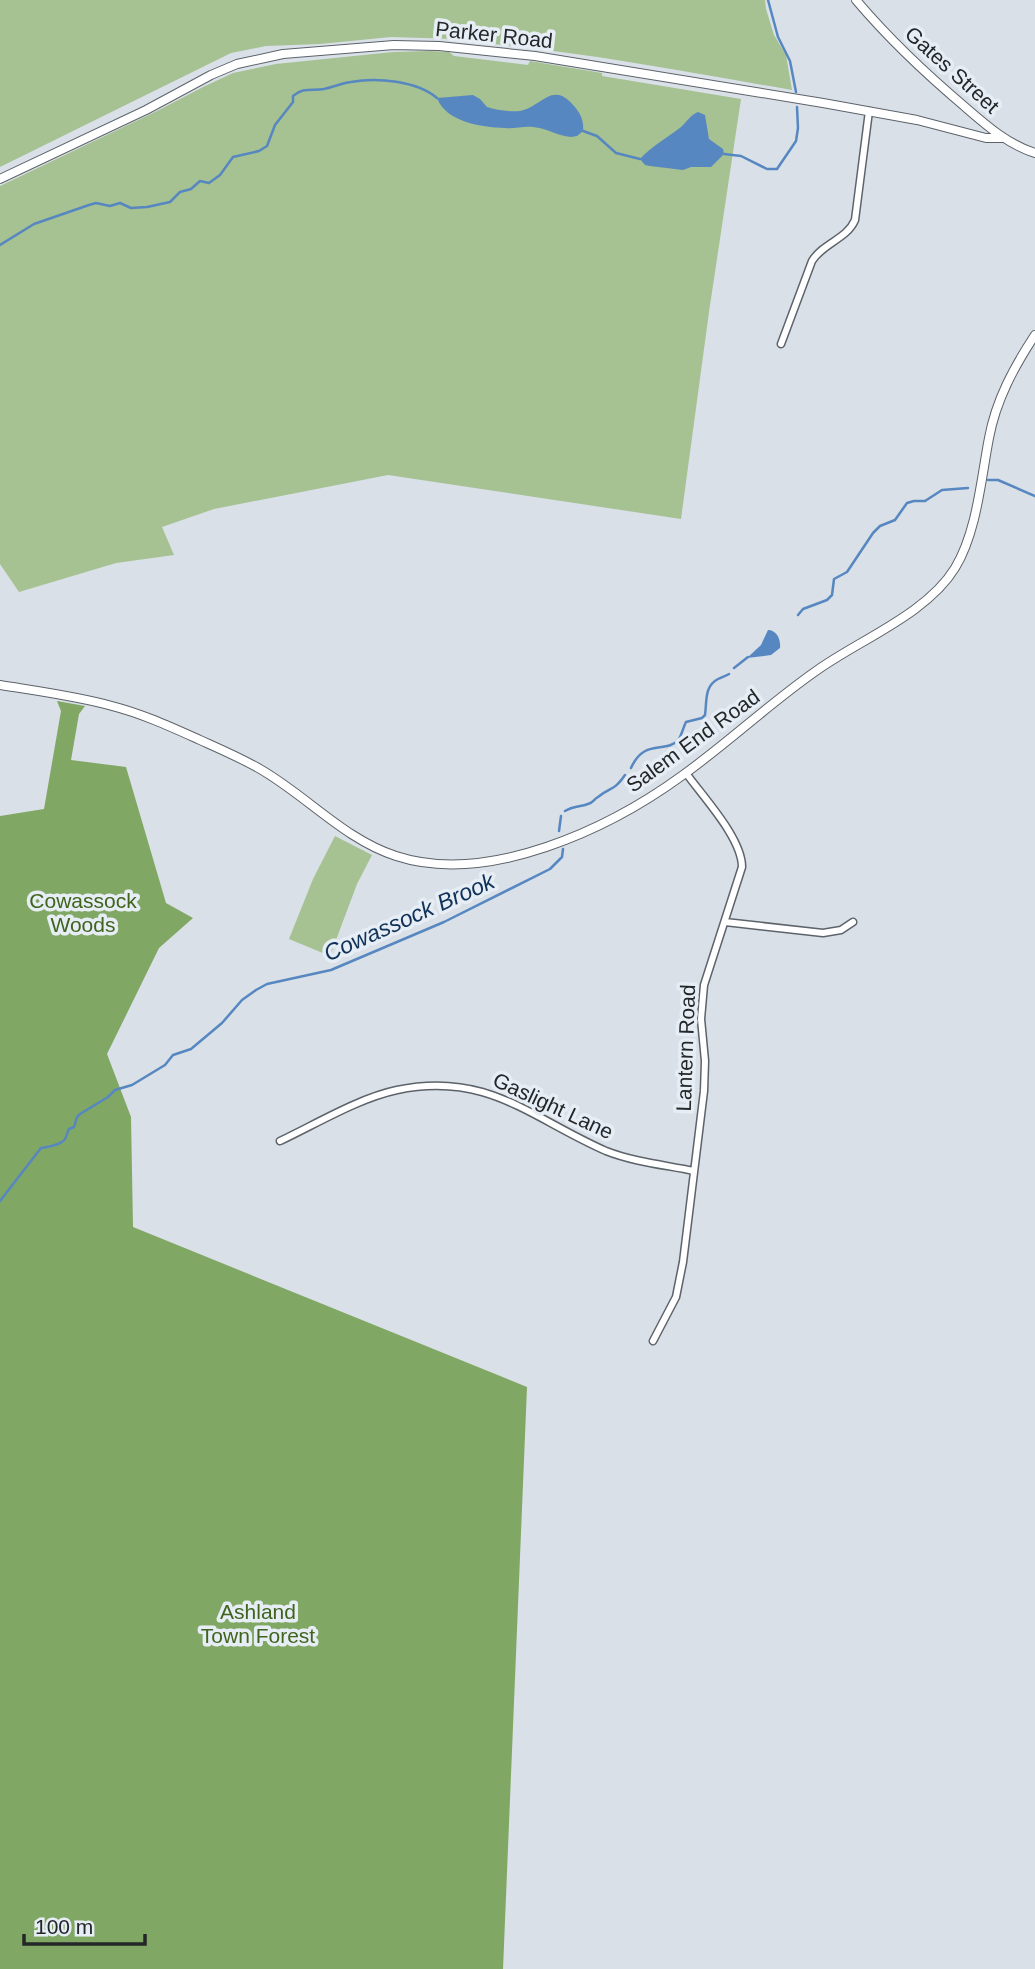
<svg xmlns="http://www.w3.org/2000/svg" width="1035" height="1969" font-family="Helvetica,sans-serif">
<style>
.green{fill:#a6c192}
.forest{fill:#81a764}
.water{fill:#5787c1}
.lines{fill:none;stroke-linecap:round;stroke-linejoin:round}
.stream{stroke:#5787c1;stroke-width:2.5}
.minor-casing{stroke:#5d636a;stroke-width:9}
.tertiary-casing{stroke:#5d636a;stroke-width:10}
.minor{stroke:#fff;stroke-width:6}
.tertiary{stroke:#fff;stroke-width:8}
.labels{text-anchor:middle;stroke-width:7;stroke-linejoin:round;paint-order:stroke}
.street-label{font-size:21px;fill:#242729;stroke:#e6edf4}
.park-label{font-size:21px;fill:#40641e;stroke:#e6edf4}
.water-label{font-size:23px;font-style:italic;fill:#103158;stroke:#e6edf4}
</style>
<rect width="100%" height="100%" fill="#d9e0e7"/>
<path class="green" d="M0,0H765L766,9L774,35L786,55L792,90C681,71 570,49 458,41L456,39L391,37L320,44L266,46L231,53L0,167Z
M430,51L449,52L454,56L528,65L530,61L602,73V76L741,99L709,312L681,519L388,475L214,509L162,527L174,555L116,563L19,592L0,564V186L159,110L203,87L233,73L276,64L393,52Z
M335,836L372,855L357,884L330,956L289,939L313,879Z"/>
<path class="forest" d="M57,701L85,706L79,714L71,760L126,767L166,903L193,918L159,948L107,1054L131,1117L133,1227L527,1387L503,1969H0V816L44,809L61,711Z"/>
<path class="water" d="M473,95L480,99L487,107C496,110 510,112 520,111C542,107 552,80 574,106C581,114 584,121 583,131L577,136L571,137C558,136 546,128 533,127C524,126 514,129 505,128C481,127 446,122 437,98Z
M698,112L705,115L709,139L723,149L724,154L711,167H691L683,170L650,166L645,165L640,159C652,146 667,138 681,127C687,122 689,116 698,112Z
M768,630C777,630 781,640 780,648L771,655L747,658L761,645Z"/>
<g class="lines">
<path class="stream" d="M768,0L778,37L790,61L796,92
M583,131L597,136L616,153L640,159
M724,154L741,156L767,169H777L796,141L798,128L797,107
M0,245L34,224L89,205L96,203L110,206L120,203L131,208L147,207L170,202L180,192L191,189L200,181L209,183L220,175L233,157L259,151L267,146L275,125L293,102V96C303,87 312,91 324,89C333,87 342,83 351,82C377,77 417,81 437,98
M988,480H998L1035,496
M798,615L803,609L827,600L832,595L834,579L847,572L873,533L880,526L895,520L907,503L914,501H925L942,490L968,488
M734,668L748,657
M631,768C645,737 666,755 679,739C682,734 683,728 686,722L702,718L705,715C707,702 704,686 718,679C722,677 726,676 729,674
M565,811C573,806 580,807 588,804C594,802 593,800 598,797C612,786 613,792 625,775
M559,831L561,816
M0,1201L41,1148C48,1147 61,1145 65,1139C67,1136 67,1132 69,1129L74,1127L77,1117L80,1114L108,1097L115,1090L132,1085L165,1065L173,1055L191,1049L222,1023L242,1000L256,990L267,984L331,970L444,922L550,869L562,857L563,849"/>
<g class="minor-casing">
<path id="minor" d="M781,344L812,261C823,243 847,239 855,220L869,111
M725,922L823,933L841,930L853,922
M280,1141C316,1124 359,1098 397,1090C487,1071 531,1118 606,1151C634,1162 665,1165 694,1171
M653,1341L676,1297L683,1262L704,1091L705,1061L701,1019L704,985L742,867C742,838 703,797 686,773"/>
</g>
<g class="tertiary-casing">
<path id="tertiary" d="M856,0C889,39 925,73 964,106C986,125 1007,144 1035,153
M0,179L146,110L211,75L237,64L283,54L394,45L439,46L535,56L823,103L917,120L986,138H1004
M0,685C37,691 76,696 112,706C143,714 171,727 200,740C220,749 241,758 260,769C307,796 344,839 396,856C488,886 609,829 683,775C729,742 770,703 816,671C859,640 927,614 955,568C977,532 981,479 989,438C996,400 1014,367 1035,335"/>
</g>
<use href="#minor" class="minor"/>
<use href="#tertiary" class="tertiary"/>
</g>
<g class="labels">
<g class="street-label">
<text transform="translate(494 35) rotate(6)" y="7">Parker Road</text>
<text transform="translate(952 70) rotate(42)" y="7">Gates Street</text>
<text transform="translate(693 741) rotate(-36)" y="7">Salem End Road</text>
<text transform="translate(686 1048) rotate(-88)" y="7">Lantern Road</text>
<text transform="translate(553 1106) rotate(25)" y="7">Gaslight Lane</text>
</g>
<g class="park-label">
<text x="83" y="908">Cowassock<tspan x="83" dy="24">Woods</tspan></text>
<text x="258" y="1619">Ashland<tspan x="258" dy="24">Town Forest</tspan></text>
</g>
<g class="water-label">
<text transform="translate(409 917) rotate(-24)" y="8">Cowassock Brook</text>
</g>
</g>
<path d="M24 1934v10h121v-10" fill="none" stroke="#242729" stroke-width="3.5"/>
<text x="35" y="1934" font-size="21" fill="#242729" stroke="#e6edf4" stroke-width="5" paint-order="stroke">100 m</text>
</svg>
